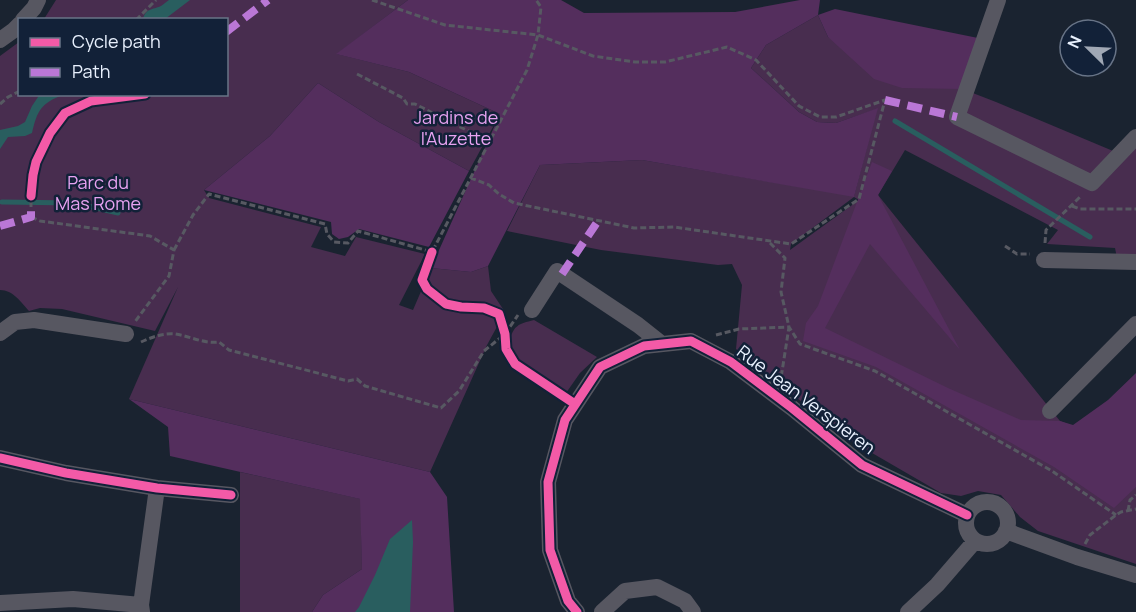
<svg xmlns="http://www.w3.org/2000/svg" width="1136" height="612" font-family="Manrope,sans-serif">
<style>
.green{fill:#482d4f;fill-rule:evenodd}
.forest{fill:#542e5d}
.water{fill:#295e5f}
.lines{fill:none;stroke-linecap:round;stroke-linejoin:round}
.stream{stroke:#295e5f;stroke-width:5}
.path{stroke:#575962;stroke-width:3;stroke-dasharray:6 3;stroke-linecap:butt}
.minor{stroke:#575761;stroke-width:16}
.quiet{stroke:#ba77d6;stroke-width:8;stroke-dasharray:15 8;stroke-linecap:butt}
.cycleway-casing{stroke:#122138;stroke-width:13}
.cycleway{stroke:#f35aa7;stroke-width:9}
.labels{text-anchor:middle;stroke-width:5;stroke-linejoin:round;paint-order:stroke}
.park-label{font-size:18px;fill:#e7a2f1;stroke:#122138}
.street-label{font-size:18px;fill:#e8f0fd;stroke:#122138}
</style>
<rect width="100%" height="100%" fill="#1a2330"/>
<path class="green" d="M56,0H408L337,54L409,72L500,114L469,171L379,122L318,83L270,136L204,190L209,198L321,227L311,247L345,256L356,237L425,254L399,305L413,310L431,268L471,272L488,266L491,291L505,312L487,345L430,472L129,399L178,287L155,331L62,309L40,308L29,311C21,302 13,290 0,290V56L19,42L20,94H226V20L44,19Z
M818,15L828,37L996,102L1125,156L1136,137V257L1117,258L1115,248L1047,244L1058,230L905,150L878,195L1060,421L1073,426L1136,469V564L1038,531L1020,517L1001,495L978,491L961,496L941,493L848,439L736,349L742,285L732,264L718,265L601,250L507,231L540,165L642,160L854,196L877,109L836,123L817,122L799,112L751,68L766,45ZM854,197L859,200L790,250L791,244Z
M534,320L597,357L580,373L566,393L517,361L509,342C514,325 518,324 534,320Z
M240,472L361,499L362,569L323,595L312,612H240Z"/>
<path class="forest" d="M408,0H561L584,13L735,12L800,0H820L818,15L835,9L978,38L962,89L902,88L874,79L828,37L818,15L766,45L751,68L799,112L817,122L836,123L878,108L854,197L642,160L540,165L488,266L471,272L431,268L500,114L409,72L336,54Z
M318,83L379,122L469,171L429,247L359,229L348,237L339,239L332,234L331,222L204,190L270,136Z
M872,162L892,171L878,195L960,350L870,244L825,328L948,388L1021,420L1060,421L1073,425L1108,400L1136,373V487L1114,508L1054,467L876,367L803,341L806,323L818,306Z
M129,399L430,472L447,497L454,612H312L323,595L362,569L360,499L170,456L168,427Z"/>
<path class="water" d="M169,0H190L165,19H143C146,8 152,10 161,6C164,4 166,2 169,0Z
M40,94L63,95C41,103 37,111 32,133L25,136L8,137L0,149V130L18,126L25,122L32,106Z
M412,520L413,542L410,612H355L359,607L375,575L390,539Z"/>
<g class="lines">
<path class="stream" d="M895,121L1090,237
M2,202L75,203L118,213"/>
<path class="path" d="M372,0L445,25L538,35L593,56L635,62H665L727,47L756,60L799,106L820,117H836L885,100L859,199L791,244L674,227L634,228L514,203L499,194L489,185L471,178
M136,20L156,0
M357,74L403,98L407,104H415L490,142
M0,104L8,97L20,91
M1072,206L1080,209H1136
M31,207V196
M31,217L40,221L150,236L174,250L169,276L134,323
M770,243L785,258L781,292L789,327L781,378
M1045,243L1046,230L1081,196
M1005,246L1017,254H1030
M174,250L193,215L209,194L325,224L327,234L334,242L348,243L358,231L432,252L527,70L538,35L541,7L536,0
M432,252L422,280L427,289L446,304L461,307L484,308L499,314L505,334L506,349L515,364L562,395
M716,335L739,329L789,327L800,344L875,371L1052,471L1116,515
M141,342C152,337 163,333 175,334C190,336 203,344 219,342L229,350L348,381L357,379L365,386L441,408L459,391L484,351L505,334L518,315
M1128,511L1130,500L1136,495
M1085,544L1090,535L1116,515L1121,512L1136,509"/>
<path class="minor" d="M998,0L957,117L1092,183L1136,137
M23,20L34,8L38,0
M0,40L14,30L20,24
M1044,260L1136,262
M532,310L557,271L638,325L662,344
M0,333L15,322L34,320L126,334
M1050,411L1136,324
M0,458L66,473L157,488L231,495
M966 523a21 21 0 1 1 42 0a21 21 0 1 1-42 0Z
M1006,531L1077,557L1136,575
M0,603L73,599L141,605
M142,612L141,605L157,488
M577,612L568,601L550,550L548,482L565,420L600,367L644,346L691,341L731,362L792,408L862,465L967,515
M602,612L625,591L657,587L685,601L693,612
M908,612L937,585L975,541"/>
<path class="quiet" d="M226,32L268,0
M885,100L957,117
M0,226L31,217V207
M562,274L598,221"/>
<g class="cycleway-casing">
<path id="cycleway" d="M31,196L33,175L36,162L50,133L65,113L91,101L145,94
M432,252L422,280L427,289L446,304L461,307L484,308L499,314L505,334L506,349L515,364L575,404
M0,458L66,473L157,488L231,495
M577,612L568,601L550,550L548,482L565,420L600,367L644,346L691,341L731,362L792,408L862,465L967,515"/>
</g>
<use href="#cycleway" class="cycleway"/>
</g>
<g class="labels">
<g class="park-label">
<text x="456" y="124">Jardins de<tspan x="456" dy="21">l'Auzette</tspan></text>
<text x="98" y="189">Parc du<tspan x="98" dy="21">Mas Rome</tspan></text>
</g>
<g class="street-label">
<text transform="translate(806 400) rotate(37)" y="6">Rue Jean Verspieren</text>
</g>
</g>
<rect x="18" y="18" width="210" height="78" fill="#122138" stroke="#687487" stroke-width="1.5"/>
<rect x="30" y="38" width="30" height="9" fill="#f35aa7" stroke="#687487" stroke-width="1.5"/>
<text x="72" y="48" font-size="18" fill="#e8f0fd">Cycle path</text>
<rect x="30" y="68" width="30" height="9" fill="#ba77d6" stroke="#687487" stroke-width="1.5"/>
<text x="72" y="78" font-size="18" fill="#e8f0fd">Path</text>
<g transform="translate(1088 48) rotate(294)"><circle r="28" fill="#122138" stroke="#687487" stroke-width="1.5"/>
<path d="M0-4.5L10 22L0 15L-10 22Z" fill="#a0a8b5"/>
<text y="-9" font-size="16" font-weight="bold" text-anchor="middle" fill="#e8f0fd">N</text>
</g>
</svg>
